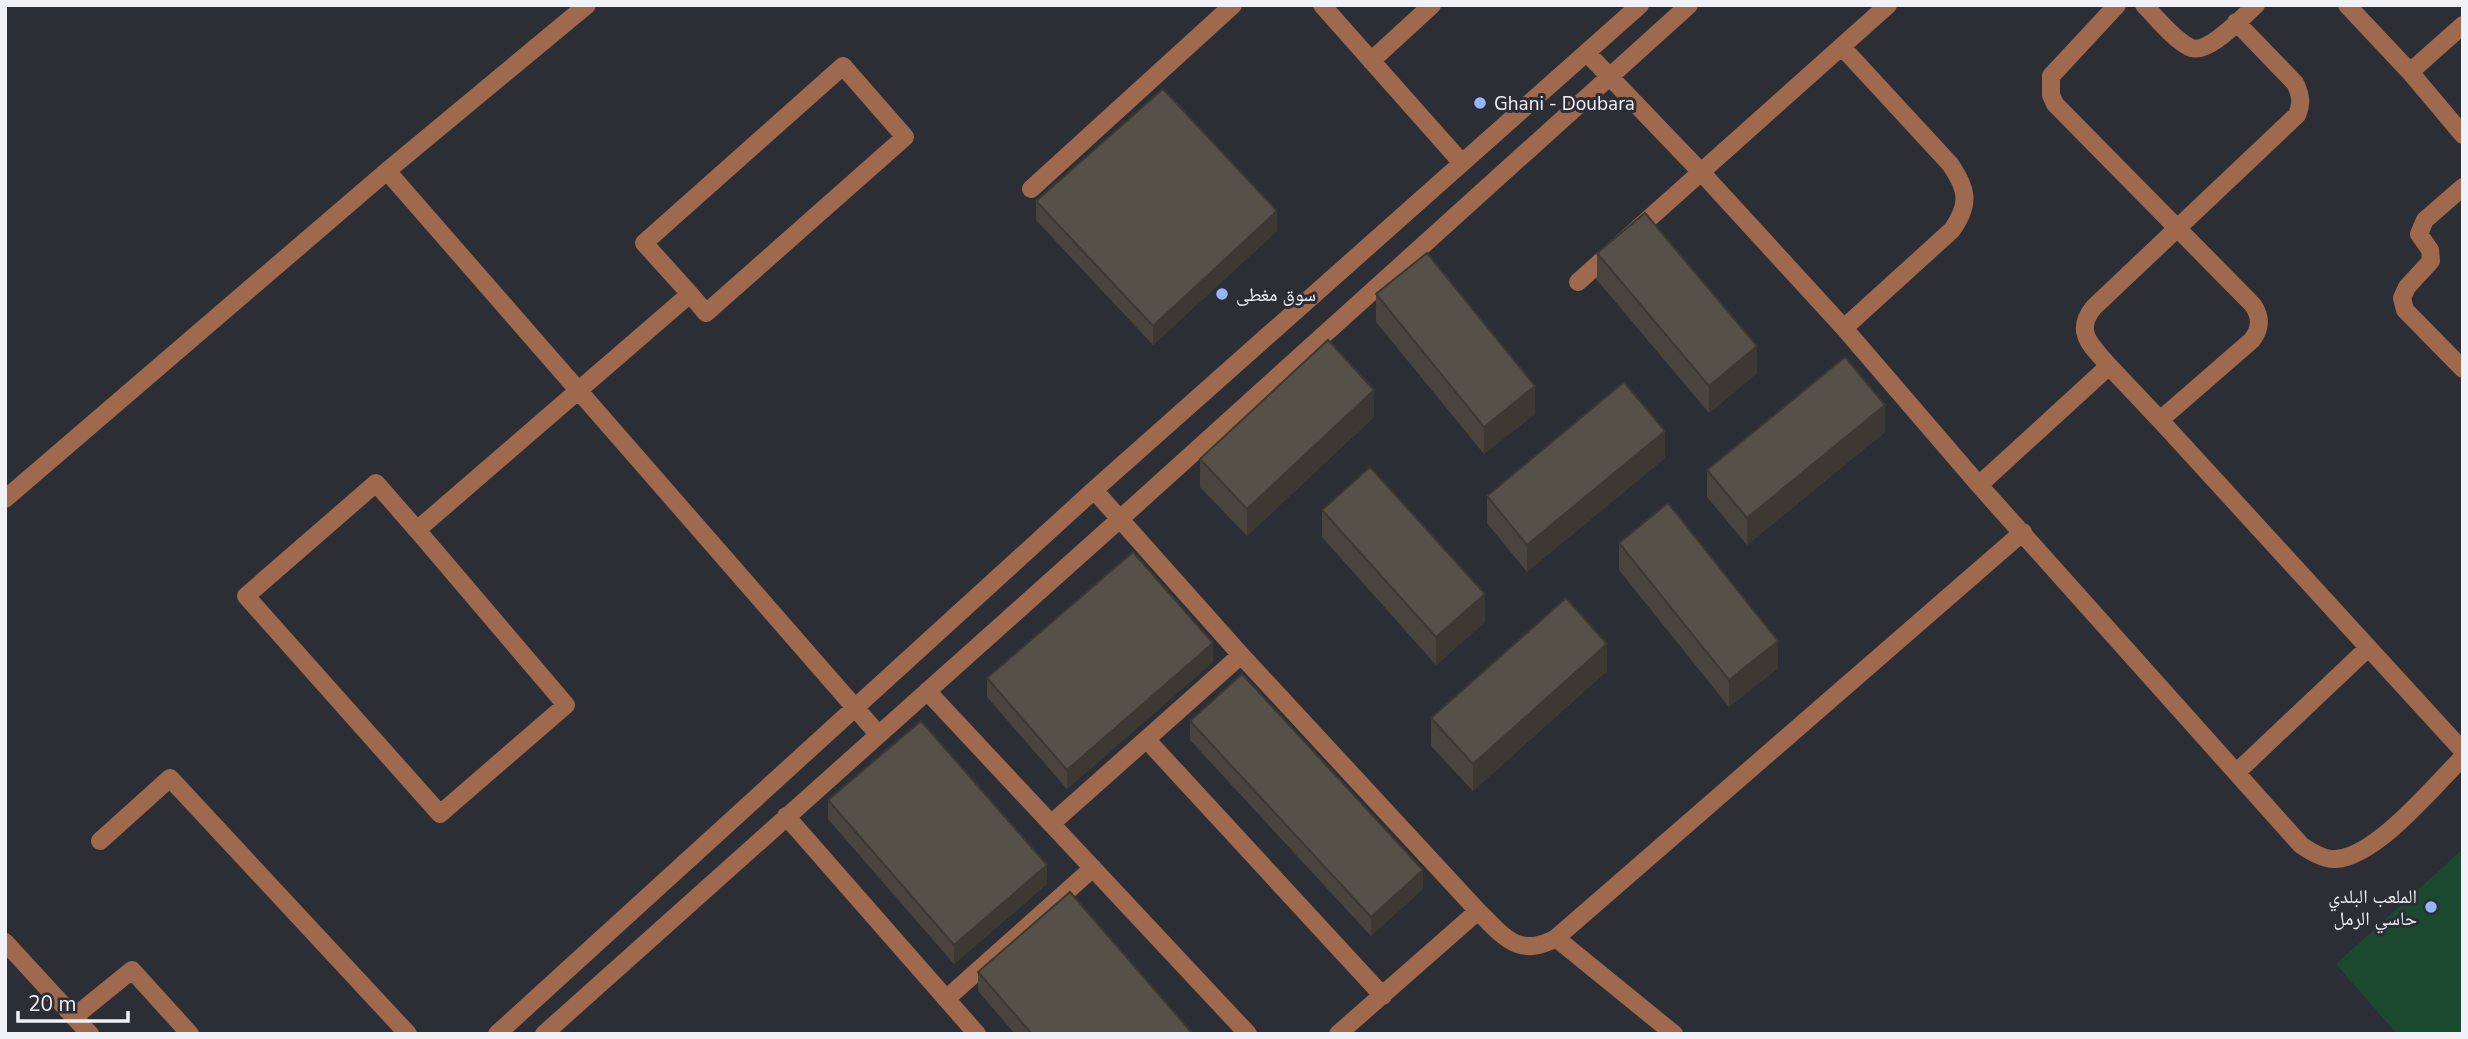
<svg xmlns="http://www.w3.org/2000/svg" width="2468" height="1039" font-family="'Nunito Sans','Noto Naskh Arabic',sans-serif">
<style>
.green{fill:#1a4930}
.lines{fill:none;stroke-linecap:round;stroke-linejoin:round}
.minor{stroke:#9e694d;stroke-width:18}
.wall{fill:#49453e}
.shaded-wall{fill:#3c3832}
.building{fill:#555048;stroke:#3c3832;stroke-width:2}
.poi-dot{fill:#93b7fd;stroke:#2c2e36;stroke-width:2.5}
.labels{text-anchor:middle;stroke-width:6;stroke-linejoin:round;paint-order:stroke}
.poi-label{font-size:19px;fill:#f0f2f7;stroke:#2c2e36;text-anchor:start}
</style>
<rect width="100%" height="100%" fill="#2c2e36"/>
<path class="green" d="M2463,849V1034H2397L2336,964Z"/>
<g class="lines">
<path class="minor" d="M1322,5L1462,163
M2117,5L2051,76V95L2055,104L2253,305C2261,317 2261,328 2252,340L2160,420L2463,751
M2144,5C2157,18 2172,38 2189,47C2207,57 2242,17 2256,5
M2347,5L2410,72L2463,135
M1842,47L1950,164C1968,190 1970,204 1952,230L1844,328
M1587,53L1701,172L1844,328L1979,485L2301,845C2311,852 2324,860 2336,859C2377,856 2434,786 2463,757
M1371,61L1432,5
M2410,72L2463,25
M387,171L878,734
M2463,187L2425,220L2419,234L2430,250L2431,261L2407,287L2402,298L2405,310L2463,369
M1031,189L1233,5
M1578,282L1888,5
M2109,366L2160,420
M1979,485L2109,366C2092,346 2073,332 2094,307L2297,115C2302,103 2301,95 2295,83L2236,22
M1094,490L1241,655L1478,911C1503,936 1519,959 1556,938L2023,532
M5,499L387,171L587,5
M417,530L566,705L440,814L246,596L376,483L417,530L690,294L706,313L905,137L843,66L644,243L690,294
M927,691L1248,1034
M1147,740L1383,996
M2237,772L2368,648
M786,816L977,1034
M1051,824L1241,655
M100,841L170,778L408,1034
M1556,938L1674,1034
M5,942L74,1017
M946,999L1093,868
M90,1034L74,1017L132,970L190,1034
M497,1034L1094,490L1640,5
M544,1034L1120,519L1689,5
M1338,1034L1478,911"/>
</g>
<path class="wall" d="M1036,201L1277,231L1153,345L1036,220Z
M1597,253L1757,373L1709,413L1597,280Z
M1376,294L1535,414L1484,454L1376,322Z
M1374,417L1247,536L1200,487V459Z
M1885,432L1747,545L1707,497V470Z
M1665,458L1527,572L1487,523V496Z
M1322,510L1485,622L1436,665L1322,537Z
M1619,543L1778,668L1729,707L1619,570Z
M1213,662L1067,789L987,697V678Z
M1607,671L1473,791L1431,746V718Z
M1190,721L1423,889L1371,936L1190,740Z
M828,800L1047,884L954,964L828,819Z
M978,972L1193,1034H1015L978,991Z"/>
<path class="shaded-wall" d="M1277,211V231L1153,345V326Z
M1757,346V373L1709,413V386Z
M1535,386V414L1484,454V427Z
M1374,390V417L1247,536V509Z
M1885,405V432L1747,545V518Z
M1665,431V458L1527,572V545Z
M1485,594V622L1436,665V637Z
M1778,641V668L1729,707V680Z
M1213,643V662L1067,789V770Z
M1607,644V671L1473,791V764Z
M1047,865V884L954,964V945Z
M1423,870V889L1371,936V917Z"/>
<path class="building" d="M1163,89L1277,211L1153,326L1036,201Z
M1645,213L1757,346L1709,386L1597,253Z
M1427,253L1535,386L1484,427L1376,294Z
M1328,340L1374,390L1247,509L1200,459Z
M1845,357L1885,405L1747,518L1707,470Z
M1624,382L1665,431L1527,545L1487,496Z
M1370,467L1485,594L1436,637L1322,510Z
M1668,503L1778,641L1729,680L1619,543Z
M1133,552L1213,643L1067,770L987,678Z
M1566,598L1607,644L1473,764L1431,718Z
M1242,674L1423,870L1371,917L1190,721Z
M921,721L1047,865L954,945L828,800Z
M1070,892L1193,1034H1032L978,972Z"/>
<g class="poi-dot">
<circle cx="1480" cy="103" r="7"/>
<circle cx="1222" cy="294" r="7"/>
<circle cx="2431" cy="907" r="7"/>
</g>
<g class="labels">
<g class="poi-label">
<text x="1494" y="110">Ghani - Doubara</text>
<text x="1236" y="301">سوق مغطى</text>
<text x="2417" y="903" text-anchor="end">الملعب البلدي<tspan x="2417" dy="22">حاسي الرمل</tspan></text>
</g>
</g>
<rect width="2468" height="1039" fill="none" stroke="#f0f2f7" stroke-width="14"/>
<path d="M18 1011v10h110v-10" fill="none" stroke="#f0f2f7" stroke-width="3.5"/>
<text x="28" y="1011" font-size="21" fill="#f0f2f7" stroke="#2c2e36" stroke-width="5" paint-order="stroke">20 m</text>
</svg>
